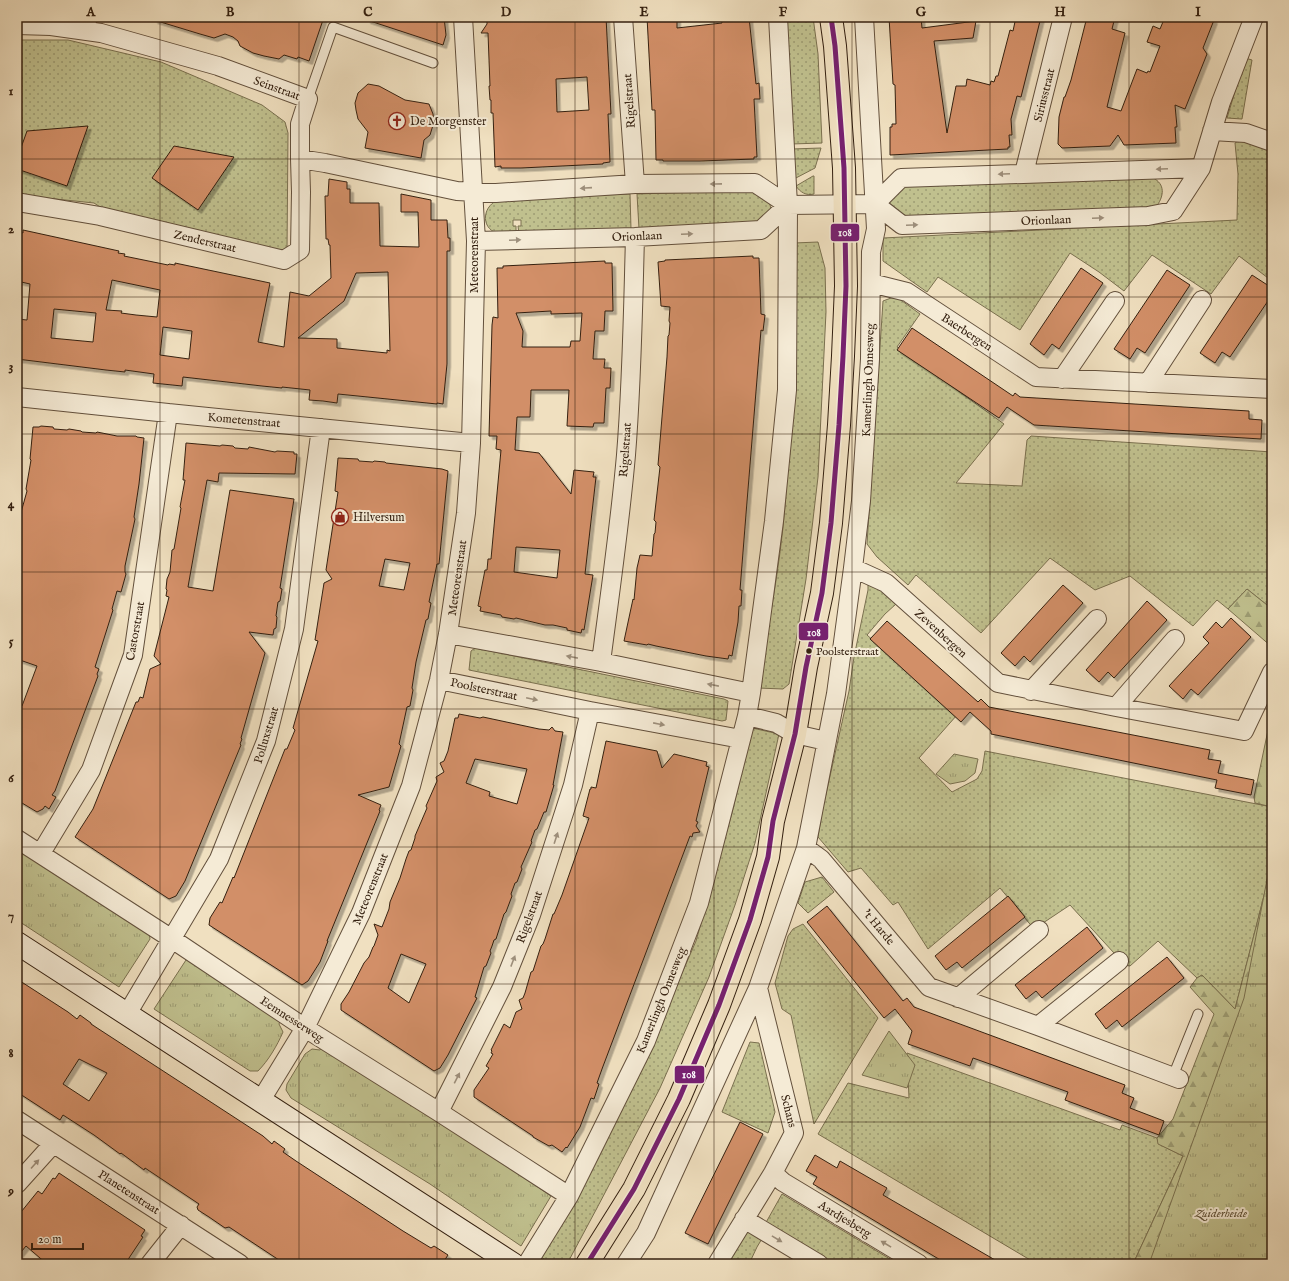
<svg xmlns="http://www.w3.org/2000/svg" width="1289" height="1281" font-family="'IM FELL English',serif">
<style>
.grass{fill:url(#grass-dots);stroke:#7a704f}
.forest{fill:url(#forest-firs);stroke:#7a704f}
.park{fill:url(#park-tufts);stroke:#7a704f}
.building{fill:#d28f67;stroke:#342010;fill-rule:evenodd;filter:url(#shadow)}
.lines{fill:none;stroke-linecap:round;stroke-linejoin:round}
.lane-casing{stroke:#63503c;stroke-width:11}
.street-casing{stroke:#63503c;stroke-width:20}
.secondary-casing{stroke:#342010;stroke-width:24}
.primary-casing{stroke:#342010;stroke-width:24}
.lane{stroke:#f5ebd6;stroke-width:9}
.street{stroke:#f5ebd6;stroke-width:18}
.secondary{stroke:#f5ebd6;stroke-width:22}
.primary{stroke:#f0e0c0;stroke-width:22}
.bus-1-casing{stroke:#f5ebd6;stroke-width:8}
.bus-1{stroke:#77216f;stroke-width:5}
.oneway{fill:#9e907d}
.grid{fill:none;stroke:#342010;stroke-width:1;stroke-opacity:0.55}
.bus-dot{fill:#342010;stroke:#f5ebd6;stroke-width:1.5}
.labels{text-anchor:middle;stroke-width:4;stroke-linejoin:round;paint-order:stroke}
.bus-label{font-size:11px;fill:#342010;stroke:#f5ebd6;text-anchor:start}
.street-label{font-size:12px;fill:#342010;stroke:#f5ebd6}
.poi-label{font-size:12px;fill:#342010;stroke:#f5ebd6;text-anchor:start}
.park-label{font-size:12px;font-style:italic;fill:#5e5036;stroke:#f5ebd6}
.line-badge{stroke:#f5ebd6;stroke-width:1.5}
.badge-label{font-size:11px;text-anchor:middle;font-weight:bold;fill:#fff}
.neatline{fill:none;stroke:#342010;stroke-width:1.5}
.grid-label{font-size:13px;text-anchor:middle;font-weight:bold;fill:#342010}
</style>
<defs>
<pattern id="grass-dots" width="8" height="8" patternUnits="userSpaceOnUse"><rect width="8" height="8" fill="#c0c08e"/><path d="M2 2h.1M6 6h.1" fill="none" stroke="#9d9c73" stroke-width="1.8" stroke-linecap="round"/></pattern>
<pattern id="forest-firs" width="22" height="20" patternUnits="userSpaceOnUse"><rect width="22" height="20" fill="#c0c08e"/><path d="M5 1l3.5 6h-7zM16 11l3.5 6h-7z" fill="#9d9c73"/></pattern>
<pattern id="park-tufts" width="24" height="20" patternUnits="userSpaceOnUse"><rect width="24" height="20" fill="#c0c08e"/><path d="M3 7l-1-3M5 7V3M7 7l1-3M15 17l-1-3M17 17v-4M19 17l1-3" fill="none" stroke="#9d9c73"/></pattern>
<filter id="shadow"><feDropShadow dx="3.5" dy="3.5" stdDeviation="0" flood-color="#0004"/></filter>
</defs>
<rect width="100%" height="100%" fill="#f0e0c0"/>
<filter id="stains"><feTurbulence type="fractalNoise" baseFrequency=".005" numOctaves="4"/><feColorMatrix values="0 0 0 0 .2 0 0 0 0 .09 0 0 0 0 .02 0 0 0 .5 -.17"/></filter>
<radialGradient id="worn" r=".72"><stop offset=".6" stop-color="#630" stop-opacity="0"/><stop offset="1" stop-color="#630" stop-opacity=".3"/></radialGradient>
<path class="grass" d="M784,17H813L818,54L822,143L791,144Z
M17,40H68L161,62L262,105L285,122L288,133L287,252L114,216L94,203L17,195Z
M1245,58L1252,60L1242,119L1227,118Z
M1245,137L1272,147V281L1239,256L1211,294L1152,255L1124,291L1099,272L1070,253L1020,330L938,277L927,292L883,261V238L1237,220L1238,174L1235,143Z
M821,148L815,168L794,179L792,149Z
M1146,175C1148,176 1152,177 1155,179C1166,186 1163,198 1156,207L903,219L888,207L891,192L903,184Z
M813,176H814V194C806,196 800,192 796,186Z
M754,190L769,201L771,209L763,222L639,229L637,194Z
M630,194L631,229L519,234L518,226H521V220H513V226H516V234C510,234 503,235 497,233C480,228 482,204 501,199Z
M818,242L825,268L826,312L818,477L806,579L789,684L783,689L758,688C768,628 780,567 785,506C792,419 792,331 794,243Z
M891,298H898L920,314L897,347L1004,424L956,483L1022,486L1027,440L1031,436L1272,452V609L1247,589L1228,609L1217,600L1193,626L1130,576L1095,590L1050,558L981,633L916,575L908,585L877,557L867,544L883,301Z
M868,585L876,587L896,604L885,614L867,635L957,715L919,758L952,792L977,779L982,771L985,751L1272,807V851L1266,888L1235,1009L1202,975L1197,978L1158,941L1130,966L1125,965L1070,905L1034,929L1000,888L928,949L898,902L893,905L861,868L848,872L818,837L822,812L849,691L854,657L868,590Z
M475,648L724,699L728,701L726,720L722,721L469,670L471,651Z
M752,728L779,734L755,843L735,905L709,977L660,1088L597,1208L567,1264H551L541,1257L610,1131L679,980L696,941L732,813Z
M822,877L834,892L808,913L798,903L805,882Z
M803,924L878,1018L814,1124L791,1015L782,1009L775,983L788,936L793,929Z
M750,1042L759,1043L775,1112L768,1133L722,1112Z
M907,1053L1120,1130L1122,1125L1157,1138L1159,1144L1183,1156L1133,1264H1037L818,1134L848,1083L909,1098Z
M782,1194L890,1259L887,1264H828L764,1226Z
M746,1229L763,1237L757,1247L749,1264H726Z"/>
<path class="forest" d="M1247,589L1272,609V647L1228,609Z
M1272,711V807L1255,803L1254,797Z
M1272,851V1264H1133L1183,1156L1158,1144L1157,1138L1173,1119L1214,1014L1190,987L1197,978L1202,975L1235,1009L1266,888Z"/>
<path class="park" d="M954,754L978,759L975,773L965,781L950,784L936,774Z
M17,847L149,933L150,939L119,987L17,920Z
M1272,854V1264H1149L1244,998Z
M186,960H191L281,1018L279,1024L283,1032C277,1046 268,1061 258,1071H250L154,1009Z
M889,1031L915,1065L907,1088L862,1075Z
M324,1044L398,1092L551,1196L521,1246L430,1184L291,1098L286,1090L287,1084L305,1054L312,1049L320,1050Z"/>
<path class="building" d="M155,17H324L309,61L298,57L297,59L284,55L279,59L264,56L253,53L240,46L238,41L233,37L225,34L214,38L200,34L154,20Z
M367,17H444L446,35L443,45L367,20Z
M487,17H606L611,114H608L610,162L603,163V164L521,168H501V166L495,167L493,113H491V100H490L489,86H490L488,33H481L487,24ZM587,77L589,110L557,112L556,79Z
M647,17H677V28L722,23L721,17H749L756,84L759,83L760,99H754L757,157H754V159L700,161H663V160H656L655,110H652Z
M889,17H921L922,28L976,21L973,38L934,41L947,133L956,86H966L967,79L990,85L991,81L994,82L996,76H998L1010,30L1013,31L1016,17H1041L1021,97L1017,96L1011,119L1012,135H1009L1010,147H1008V149L890,155V127H892V124H896L895,85L893,84Z
M1087,17H1115L1112,29L1125,33L1107,107L1121,111L1137,69L1147,73L1148,71L1150,72L1160,46L1147,42L1153,26L1160,29L1165,17H1206L1214,20L1203,48L1207,54L1185,109L1175,105L1177,127H1175L1176,143L1124,145L1118,135L1110,146L1062,148L1058,144L1059,117L1064,97H1065L1071,80Z
M368,84L379,86L405,100L429,104L433,114L434,122L430,135L424,140L421,158L365,148L368,132L358,119L356,110L355,103L358,93Z
M88,126L67,186L17,169V159L27,131Z
M174,146L234,157L198,210L152,178Z
M329,179L347,182V189H350V203H379L380,246L419,247L418,212H401V194L431,200V220H447L448,238H450V251H447V364L443,404L437,403V404L338,394L337,403L323,401L309,400L310,390L282,387V388L262,386L183,377L182,386L153,383L154,374L125,370V372L106,370L17,359V319L27,320L30,284L17,281V231L23,233V230L119,251L118,253L125,254L124,256L168,265L169,264L175,265V263L270,283L258,342L284,347L290,292L309,296L331,278L330,245H329L328,239H326L325,196H328ZM388,272L390,351L387,350V353L337,348V339L298,338L344,301L356,273ZM112,280L160,290L157,317L136,315L121,313L122,311L106,310ZM54,309L96,313L93,342L51,338ZM163,327L192,331L189,359L160,355Z
M753,256V258H759L761,314L765,315L763,331L761,330L746,514L740,590H742L741,606H739L738,622L732,656L729,655L728,659L706,656L656,646L648,644L647,645L624,641L633,599L634,600L637,568L640,555L652,556L654,534L655,533L656,522L654,520L660,467L658,465L667,357L668,336L669,335L670,323L669,321L670,307L661,306L658,262L665,261V260Z
M605,261V263H612L613,311H605L604,331H595L593,359H605L604,368H611L610,388H606L604,423H594L593,427L567,426L569,390H531L530,417H517L515,450L539,453L571,494L574,470L594,472L593,477H596L585,574L593,575L584,630L582,629L581,633L567,630V628L553,625H545L516,618L514,619L502,617L501,615L480,611L481,607L478,606L485,570H487L488,559H491L501,450L496,449L497,436H489L492,325L493,317L498,318L497,268H503V266ZM551,311V314L582,313L580,341H571L570,347H522L523,331L516,313ZM516,547L560,550L557,578L514,572Z
M1081,268L1103,283L1059,349L1052,344L1044,355L1030,344Z
M1167,270L1190,285L1145,353L1137,348L1130,359L1114,349Z
M1252,275L1272,288V295L1230,357L1222,352L1215,363L1200,353Z
M912,328L1013,396L1015,393L1020,397L1249,411V419L1262,420L1261,439L1034,425L1007,407L999,418L897,350Z
M41,426L53,427L54,429L67,430L69,429L81,431L82,432L96,433L97,432L117,436H136L137,437L144,438L139,484L134,517L135,519L125,566V572L126,574L121,592L117,591L112,609L113,610L95,667L99,669L97,674L98,676L55,791L52,795L56,797L49,809L45,806L43,809L37,812L17,800V704L22,706L37,666L17,659V532L18,531L21,517L20,516L27,491L26,489L31,460L30,459L33,427H39Z
M186,443L220,446L222,445L233,446L235,448L248,449L249,447L275,452L277,451L294,452V454H297L295,474L219,473L218,482L207,480L188,587L213,591L230,490L294,499L280,588L282,589L280,601L278,602L276,616L277,617L276,628L274,629L273,635L249,632L265,653L241,738L242,739L240,744L241,745L185,881L176,896L169,899L75,837L93,809L136,702H138L140,697L143,698L150,669L161,664L154,656L169,597L166,596L167,590L166,589L167,579L170,572L172,550L174,549L181,508L180,507L185,480H183Z
M338,458L358,459L359,461L373,462L374,461L385,462L386,463L442,469L448,471L439,564H437L429,602L431,603L428,619L426,620L416,662L412,688L413,690L410,706L407,707L399,744L401,746L389,787L358,795L381,805L379,810L380,811L327,941H328L320,962L308,981L302,985L209,925L210,918L220,902L222,903L233,877L234,878L285,749H287L295,730L293,728L318,641L315,640L324,583L332,579L326,570L338,492L335,491ZM385,559L410,563L404,590L379,586Z
M1063,585L1083,603L1030,662L1024,656L1015,666L1001,653Z
M1147,601L1167,620L1114,678L1108,672L1099,682L1086,670Z
M1231,618L1251,637L1198,695L1191,689L1183,699L1169,686L1209,643L1203,637L1216,622L1222,628Z
M887,621L978,702L981,699L989,707L1210,750L1208,759L1221,761L1218,773L1254,780L1251,795L1215,788L1217,780L991,734V731L970,712L961,722L870,639Z
M459,714L480,718L483,717L539,729L549,730L552,727L555,731L563,732L553,785H554L546,812H544L537,829L535,830L531,841L532,842L521,867L522,869L517,882L515,883L511,894L512,896L506,912L504,914L496,939L494,940L492,946L490,951L491,953L486,966L484,967L475,997L477,998L448,1055L440,1068L434,1071L341,1010V1004L349,992L364,963L369,957L373,947L374,946L378,935L374,924L382,927L389,909L390,902L400,878L406,859L409,851L411,850L415,838V836L427,808L426,806L437,781L436,777L444,772L440,763L444,761L448,751L455,718H458ZM475,759L527,769L517,804L489,796L490,792L466,783ZM401,954L426,964L409,1003L388,988Z
M606,741L657,751L662,768L674,754L707,762L706,766L709,767L696,821L698,822L696,826L700,832L693,833L692,837L690,836L602,1069L597,1083L599,1084L594,1099L591,1098L580,1127L567,1148L566,1147L562,1152L552,1145L549,1146L533,1137V1136L474,1097V1090L489,1068L486,1066L493,1054L491,1053L492,1051L491,1050L504,1024L510,1028L516,1012L522,1009L519,1000L523,998L525,993L531,972L533,971L541,946L543,944L545,939L553,914H554L562,895L589,818L583,816L590,789H591V787L596,788Z
M1008,896L1025,917L962,968L957,962L946,970L935,956Z
M827,906L903,1001L907,998L914,1007L1125,1085L1122,1093L1134,1098L1130,1108L1164,1121L1159,1135L1065,1100L1068,1092L973,1058L970,1066L908,1044L912,1031L895,1009L884,1018L807,922Z
M1087,927L1103,948L1042,998L1036,991L1026,999L1015,985Z
M1167,957L1184,978L1122,1027L1117,1020L1106,1029L1095,1014Z
M17,979L68,1012L77,1019L80,1015L91,1023V1024L263,1136L272,1144L274,1141L285,1149L283,1152L296,1161L403,1231L431,1248L434,1246L448,1255L442,1264H285L229,1227L225,1228L209,1217L198,1210L197,1207L199,1204L145,1168L144,1170L121,1153L120,1154L94,1135L63,1115L60,1120L17,1092ZM79,1059L107,1073L89,1101L63,1084Z
M740,1122L763,1134L708,1244L685,1233Z
M815,1155L837,1168L840,1161L878,1183L887,1188L883,1195L1002,1264H948L937,1258L813,1184L817,1177L806,1171Z
M59,1173L145,1230L141,1236L143,1237L125,1264H47L26,1246L17,1257V1217L38,1191L42,1194L53,1178L55,1179Z"/>
<g class="lines">
<g class="lane-casing">
<path id="lane" d="M90,31L92,17
M308,99L333,27L433,63
M1173,1076L1198,1014"/>
</g>
<g class="street-casing">
<path id="street" d="M623,17L635,184
M17,25L51,26L101,33L218,66L308,99L300,124V159L325,163L457,191L496,193L635,184L755,183L788,205L761,230L635,237L476,241
M1212,131L1246,133L1272,142
M1201,168L901,178L875,204L902,225L1148,216L1173,211L1201,168L1221,102L1254,17
M1024,173L1063,17
M17,202L100,216L284,260L300,250L301,192L300,159
M788,205L875,204
M871,283L907,292L1036,377L1272,389
M1062,379L1115,301
M1148,383L1202,300
M17,397L168,413L471,443
M853,568L886,583L998,683L1116,707L1244,731L1272,672
M448,634L601,662L751,693
M601,662C610,593 620,524 626,455C632,382 633,309 635,237
M439,680L590,711L741,739
M1031,691L1097,619
M1116,707L1175,639
M747,716L776,723L795,734L826,741
M17,839L172,939L305,1028L439,1112L569,1196
M806,848L821,859L929,987L1038,1026L1179,1079
M41,853L91,770L133,655L168,413
M958,998L1039,930
M127,1014L219,859L266,741L294,629L321,428
M1038,1026L1119,961
M261,1100L305,1028L361,913L411,786L439,680L448,634L466,513L471,443L476,241L463,17
M439,1112L502,987L531,915L573,785L590,711
M17,1120L240,1264
M773,1173L783,1182L919,1264
M17,1184L53,1144
M744,1219L819,1264
M150,1264L181,1225
M527,1264L569,1196L646,1041L699,903L747,716L751,693L774,521L787,390L788,205L778,17
M626,1264L646,1233L758,988L806,848L836,694L853,568L861,501L870,359L871,252L876,229L864,17
M717,1264L773,1173L794,1133L758,988"/>
</g>
<g class="secondary-casing">
<path id="secondary" d="M17,943L513,1264"/>
</g>
<g class="primary-casing">
<path id="primary" d="M587,1264L634,1189L679,1099L719,1005L750,920L768,857L773,821L795,734L806,667L822,593L831,523L839,425L843,356L846,286L844,168L835,46L831,17"/>
</g>
<use href="#lane" class="lane"/>
<use href="#street" class="street"/>
<use href="#secondary" class="secondary"/>
<use href="#primary" class="primary"/>
<g class="bus-1-casing">
<path id="bus-1" d="M587,1264L634,1189L679,1099L719,1005L750,920L768,857L773,821L795,734L806,667L822,593L831,523L839,425L843,356L846,286L844,168L835,46L831,17"/>
</g>
<use href="#bus-1" class="bus-1"/>
</g>
<defs><path id="oneway-solid" d="M-6-.8H1V-3.2L6.5 0L1 3.2V.8H-6Z"/></defs>
<g class="oneway">
<use href="#oneway-solid" transform="translate(1162 169) rotate(178)"/>
<use href="#oneway-solid" transform="translate(1004 174) rotate(178)"/>
<use href="#oneway-solid" transform="translate(716 184) rotate(179)"/>
<use href="#oneway-solid" transform="translate(586 188) rotate(176)"/>
<use href="#oneway-solid" transform="translate(1098 218) rotate(-2)"/>
<use href="#oneway-solid" transform="translate(912 225) rotate(-2)"/>
<use href="#oneway-solid" transform="translate(687 234) rotate(-3)"/>
<use href="#oneway-solid" transform="translate(515 240) rotate(-2)"/>
<use href="#oneway-solid" transform="translate(572 657) rotate(-169)"/>
<use href="#oneway-solid" transform="translate(713 685) rotate(-169)"/>
<use href="#oneway-solid" transform="translate(532 699) rotate(12)"/>
<use href="#oneway-solid" transform="translate(659 724) rotate(11)"/>
<use href="#oneway-solid" transform="translate(556 838) rotate(-72)"/>
<use href="#oneway-solid" transform="translate(513 961) rotate(-69)"/>
<use href="#oneway-solid" transform="translate(457 1078) rotate(-63)"/>
<use href="#oneway-solid" transform="translate(35 1164) rotate(-48)"/>
<use href="#oneway-solid" transform="translate(777 1239) rotate(31)"/>
<use href="#oneway-solid" transform="translate(886 1244) rotate(-149)"/>
</g>
<path class="grid" d="M160,17V1264M299,17V1264M437,17V1264M575,17V1264M714,17V1264M852,17V1264M990,17V1264M1129,17V1264M17,159H1272M17,297H1272M17,434H1272M17,572H1272M17,709H1272M17,847H1272M17,984H1272M17,1122H1272"/>
<defs>
<g id="church-ring" transform="scale(0.9)"><circle r="9.5" fill="#f5ebd6" stroke="#8f2418" stroke-width="1.5"/><path d="M-1.2-6h2.4v3.5h3.3v2.4h-3.3V6h-2.4V-.1h-3.3v-2.4h3.3Z" fill="#8f2418"/></g>
<g id="shop-ring" transform="scale(0.9)"><circle r="9.5" fill="#f5ebd6" stroke="#8f2418" stroke-width="1.5"/><path d="M-5-2.5h2.3a2.7 3.5 0 0 1 5.4 0H5L5.5 6h-11ZM-1.5-2.5h3a1.5 2.3 0 0 0-3 0Z" fill="#8f2418"/></g>
</defs>
<g fill-rule="evenodd">
<use href="#church-ring" x="397" y="121"/>
<use href="#shop-ring" x="340" y="517"/>
</g>
<circle class="bus-dot" cx="809" cy="651" r="3.5"/>
<g class="labels">
<g class="bus-label">
<text x="816" y="655">Poolsterstraat</text>
</g>
<g class="street-label">
<text transform="translate(277 88) rotate(20)" y="4">Seinstraat</text>
<text transform="translate(1044 95) rotate(-76)" y="4">Siriusstraat</text>
<text transform="translate(629 101) rotate(-94)" y="4">Rigelstraat</text>
<text transform="translate(1046 220) rotate(-2)" y="4">Orionlaan</text>
<text transform="translate(637 236) rotate(-2)" y="4">Orionlaan</text>
<text transform="translate(205 241) rotate(13)" y="4">Zenderstraat</text>
<text transform="translate(474 255) rotate(-90)" y="4">Meteorenstraat</text>
<text transform="translate(967 332) rotate(33)" y="4">Baerbergen</text>
<text transform="translate(868 380) rotate(-88)" y="4">Kamerlingh Onnesweg</text>
<text transform="translate(244 420) rotate(5)" y="4">Kometenstraat</text>
<text transform="translate(625 450) rotate(-86)" y="4">Rigelstraat</text>
<text transform="translate(457 578) rotate(-82)" y="4">Meteorenstraat</text>
<text transform="translate(135 631) rotate(-80)" y="4">Castorstraat</text>
<text transform="translate(941 633) rotate(42)" y="4">Zevenbergen</text>
<text transform="translate(484 689) rotate(12)" y="4">Poolsterstraat</text>
<text transform="translate(266 735) rotate(-73)" y="4">Polluxstraat</text>
<text transform="translate(370 889) rotate(-68)" y="4">Meteorenstraat</text>
<text transform="translate(529 917) rotate(-70)" y="4">Rigelstraat</text>
<text transform="translate(879 927) rotate(50)" y="4">'t Harde</text>
<text transform="translate(661 1000) rotate(-68)" y="4">Kamerlingh Onnesweg</text>
<text transform="translate(292 1019) rotate(33)" y="4">Eemnesserweg</text>
<text transform="translate(789 1111) rotate(76)" y="4">Schans</text>
<text transform="translate(129 1192) rotate(33)" y="4">Planetenstraat</text>
<text transform="translate(845 1219) rotate(31)" y="4">Aardjesberg</text>
</g>
<g class="poi-label">
<text x="410" y="125">De Morgenster</text>
<text x="353" y="521">Hilversum</text>
</g>
<g class="park-label">
<text x="1221" y="1217">Zuiderheide</text>
</g>
</g>
<g class="line-badge">
<rect x="830" y="223" width="30" height="19" rx="4" fill="#77216f"/>
<rect x="798" y="622" width="31" height="19" rx="4" fill="#77216f"/>
<rect x="674" y="1065" width="31" height="19" rx="4" fill="#77216f"/>
</g>
<g class="badge-label">
<text x="845" y="236">108</text>
<text x="814" y="636">108</text>
<text x="689" y="1078">108</text>
</g>
<rect width="1289" height="1281" fill="none" stroke="#f0e0c0" stroke-width="44"/>
<path d="M32 1243v6h51v-6" fill="none" stroke="#342010" stroke-width="2"/>
<text x="38" y="1243" font-size="12" fill="#342010" stroke="#f5ebd6" stroke-width="3" paint-order="stroke">20 m</text>
<rect x="22" y="22" width="1245" height="1237" class="neatline"/>
<g class="grid-label">
<text x="91" y="16">A</text>
<text x="230" y="16">B</text>
<text x="368" y="16">C</text>
<text x="506" y="16">D</text>
<text x="644" y="16">E</text>
<text x="783" y="16">F</text>
<text x="921" y="16">G</text>
<text x="1060" y="16">H</text>
<text x="1198" y="16">I</text>
<text x="11" y="95">1</text>
<text x="11" y="233">2</text>
<text x="11" y="370">3</text>
<text x="11" y="508">4</text>
<text x="11" y="645">5</text>
<text x="11" y="782">6</text>
<text x="11" y="920">7</text>
<text x="11" y="1057">8</text>
<text x="11" y="1195">9</text>
</g>
<rect width="100%" height="100%" filter="url(#stains)"/>
<rect width="100%" height="100%" fill="url(#worn)"/>
</svg>
